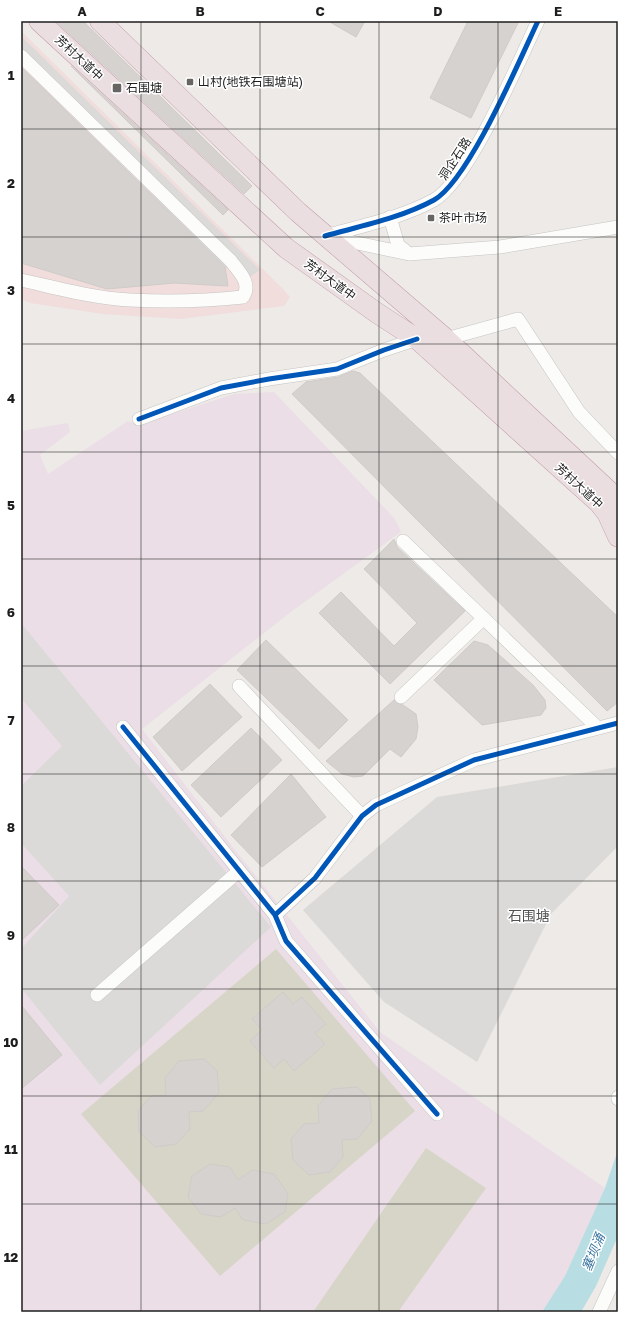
<svg xmlns="http://www.w3.org/2000/svg" width="639" height="1333" font-family="'Golos Text','Noto Sans SC',sans-serif">
<style>
.residential{fill:#dcdad8}
.commercial{fill:#f0dddc}
.industrial{fill:#ebdee7}
.religious{fill:#dbdad8}
.construction{fill:#d7d5c8}
.water{fill:#b8dde2}
.building{fill:#d5d2d0;stroke:#d0cbc8}
.lines{fill:none;stroke-linecap:round;stroke-linejoin:round}
.minor-casing{stroke:#c5c4c3;stroke-width:14}
.highway-casing{stroke:#c49cab;stroke-width:21}
.minor{stroke:#fcfcfb;stroke-width:13}
.highway{stroke:#eadee1;stroke-width:20}
.cycleway-casing{stroke:#fff;stroke-width:8}
.cycleway{stroke:#0057b8;stroke-width:5}
.grid{fill:none;stroke:#1e1e1e;stroke-width:1;stroke-opacity:0.55}
.poi-dot{fill:#666564;stroke:#fff;stroke-width:1.5}
.labels{text-anchor:middle;stroke-width:3;stroke-linejoin:round;paint-order:stroke}
.street-label{font-size:12px;fill:#1e1e1e;stroke:#fff}
.poi-label{font-size:12px;fill:#1e1e1e;stroke:#fff;text-anchor:start}
.water-label{font-size:13px;font-style:italic;fill:#4079a3;stroke:#fff}
.quarter-label{font-size:14px;fill:#515151;stroke:#fff}
.neatline{fill:none;stroke:#1e1e1e;stroke-width:1.5}
.grid-label{font-size:13px;text-anchor:middle;font-weight:bold;fill:#1e1e1e}
</style>
<rect width="100%" height="100%" fill="#edeae7"/>
<path class="residential" d="M618,767V846L551,914L477,1062L384,1002L303,910L437,797Z"/>
<path class="commercial" d="M21,31L282,288L290,297L284,306L181,319L103,314L30,303L21,299Z"/>
<path class="industrial" d="M274,392L395,519L401,532L292,611L142,729L239,855L380,1032L605,1188L565,1276L542,1312H21V431L68,423L70,432L40,455L48,474L128,421L138,425L234,394Z"/>
<path class="religious" d="M21,36L122,135L260,270L248,278L225,267L21,65Z
M21,623L271,927L100,1085L21,988V949L69,896L21,843V786L62,746L21,698Z"/>
<path class="construction" d="M276,949L415,1111L220,1276L81,1114Z
M426,1148L486,1188L398,1312H313Z"/>
<path class="water" d="M618,1150V1236L596,1286L581,1312H542L565,1276L605,1188Z"/>
<path class="building" d="M58,21H83L252,186L244,194L57,22Z
M328,21H365L356,37Z
M468,21H519L471,118L430,98Z
M71,66L228,210L223,215Z
M21,67L225,267L228,286L174,283L107,289L21,263Z
M353,371L360,373L618,617V702L607,711L292,394L306,382L338,377Z
M394,539L397,547L465,611L390,684L319,613L341,592L394,646L417,623L364,569Z
M266,640L348,720L319,749L237,670Z
M474,641L488,645L533,685L545,700L546,708L541,715L482,725L434,680Z
M210,684L242,717L182,771L153,737Z
M394,700L396,703L403,705L416,714L418,727L416,739L401,757L390,749L363,776L354,777L342,774L326,761Z
M251,728L282,760L221,817L191,785Z
M291,774L326,817L262,867L231,835Z
M21,866L59,905L21,941Z
M283,992L293,1004L302,997L326,1024L315,1033L325,1044L294,1071L284,1059L274,1068L250,1041L262,1030L252,1019Z
M21,1005L62,1055L21,1089Z
M204,1059L217,1071L219,1093L203,1111L189,1112L190,1129L176,1144L156,1147L139,1132L138,1111L151,1096L166,1095L165,1078L179,1061Z
M357,1087L370,1099L372,1121L357,1139L342,1140L343,1157L330,1172L309,1175L293,1160L291,1139L304,1124L319,1123L318,1106L332,1089Z
M210,1164L230,1167L238,1180L252,1170L274,1174L288,1194L285,1212L266,1224L243,1220L235,1208L221,1217L201,1214L188,1197L192,1176Z"/>
<g class="lines">
<g class="minor-casing">
<path id="minor" d="M21,56L231,261C239,272 252,283 243,297C206,301 167,302 130,300C93,298 57,288 21,280
M390,217L398,245L409,254
M325,236C361,226 401,218 434,200C469,180 519,61 538,21
M329,237L409,254L500,247L618,227
M446,339L518,319L579,412L618,453
M139,419L221,388L269,379L337,369L384,350L417,339
M403,541L598,728
M239,686L362,816
M401,697L484,618
M123,727L275,915L286,941L437,1114
M275,915L315,878L362,816L376,805L474,760L618,723
M97,995L239,871
M618,1097V1099
M599,1312L618,1271"/>
</g>
<g class="highway-casing">
<path id="highway" d="M39,21L286,248L377,313L417,339L599,503L607,513L618,537
M100,21L298,212L446,339L611,493L618,503"/>
</g>
<use href="#minor" class="minor"/>
<use href="#highway" class="highway"/>
<g class="cycleway-casing">
<path id="cycleway" d="M325,236C361,226 401,218 434,200C469,180 519,61 538,21
M139,419L221,388L269,379L337,369L384,350L417,339
M123,727L275,915L286,941L437,1114
M275,915L315,878L362,816L376,805L474,760L618,723"/>
</g>
<use href="#cycleway" class="cycleway"/>
</g>
<path class="grid" d="M141,21V1312M260,21V1312M379,21V1312M498,21V1312M21,129H618M21,237H618M21,344H618M21,452H618M21,559H618M21,666H618M21,774H618M21,881H618M21,989H618M21,1096H618M21,1204H618"/>
<g class="poi-dot">
<rect x="186" y="78" width="8" height="8" rx="2"/>
<rect x="112" y="83" width="10" height="10" rx="2"/>
<rect x="427" y="214" width="8" height="8" rx="2"/>
</g>
<g class="labels">
<g class="street-label">
<text transform="translate(79 58) rotate(43)" y="4">芳村大道中</text>
<text transform="translate(455 159) rotate(-57)" y="4">洞企石路</text>
<text transform="translate(330 280) rotate(36)" y="4">芳村大道中</text>
<text transform="translate(579 486) rotate(43)" y="4">芳村大道中</text>
</g>
<g class="poi-label">
<text x="198" y="86">山村(地铁石围塘站)</text>
<text x="126" y="92">石围塘</text>
<text x="439" y="222">茶叶市场</text>
</g>
<g class="water-label">
<text transform="translate(593 1252) rotate(-68)" y="5">塞坝涌</text>
</g>
<g class="quarter-label">
<text x="529" y="921">石围塘</text>
</g>
</g>
<rect width="639" height="1333" fill="none" stroke="#ffffff" stroke-width="44"/>
<rect x="22" y="22" width="595" height="1289" class="neatline"/>
<g class="grid-label">
<text x="82" y="16">A</text>
<text x="200" y="16">B</text>
<text x="320" y="16">C</text>
<text x="438" y="16">D</text>
<text x="558" y="16">E</text>
<text x="11" y="80">1</text>
<text x="11" y="188">2</text>
<text x="11" y="295">3</text>
<text x="11" y="403">4</text>
<text x="11" y="510">5</text>
<text x="11" y="617">6</text>
<text x="11" y="725">7</text>
<text x="11" y="832">8</text>
<text x="11" y="940">9</text>
<text x="11" y="1047">10</text>
<text x="11" y="1154">11</text>
<text x="11" y="1262">12</text>
</g>
</svg>
